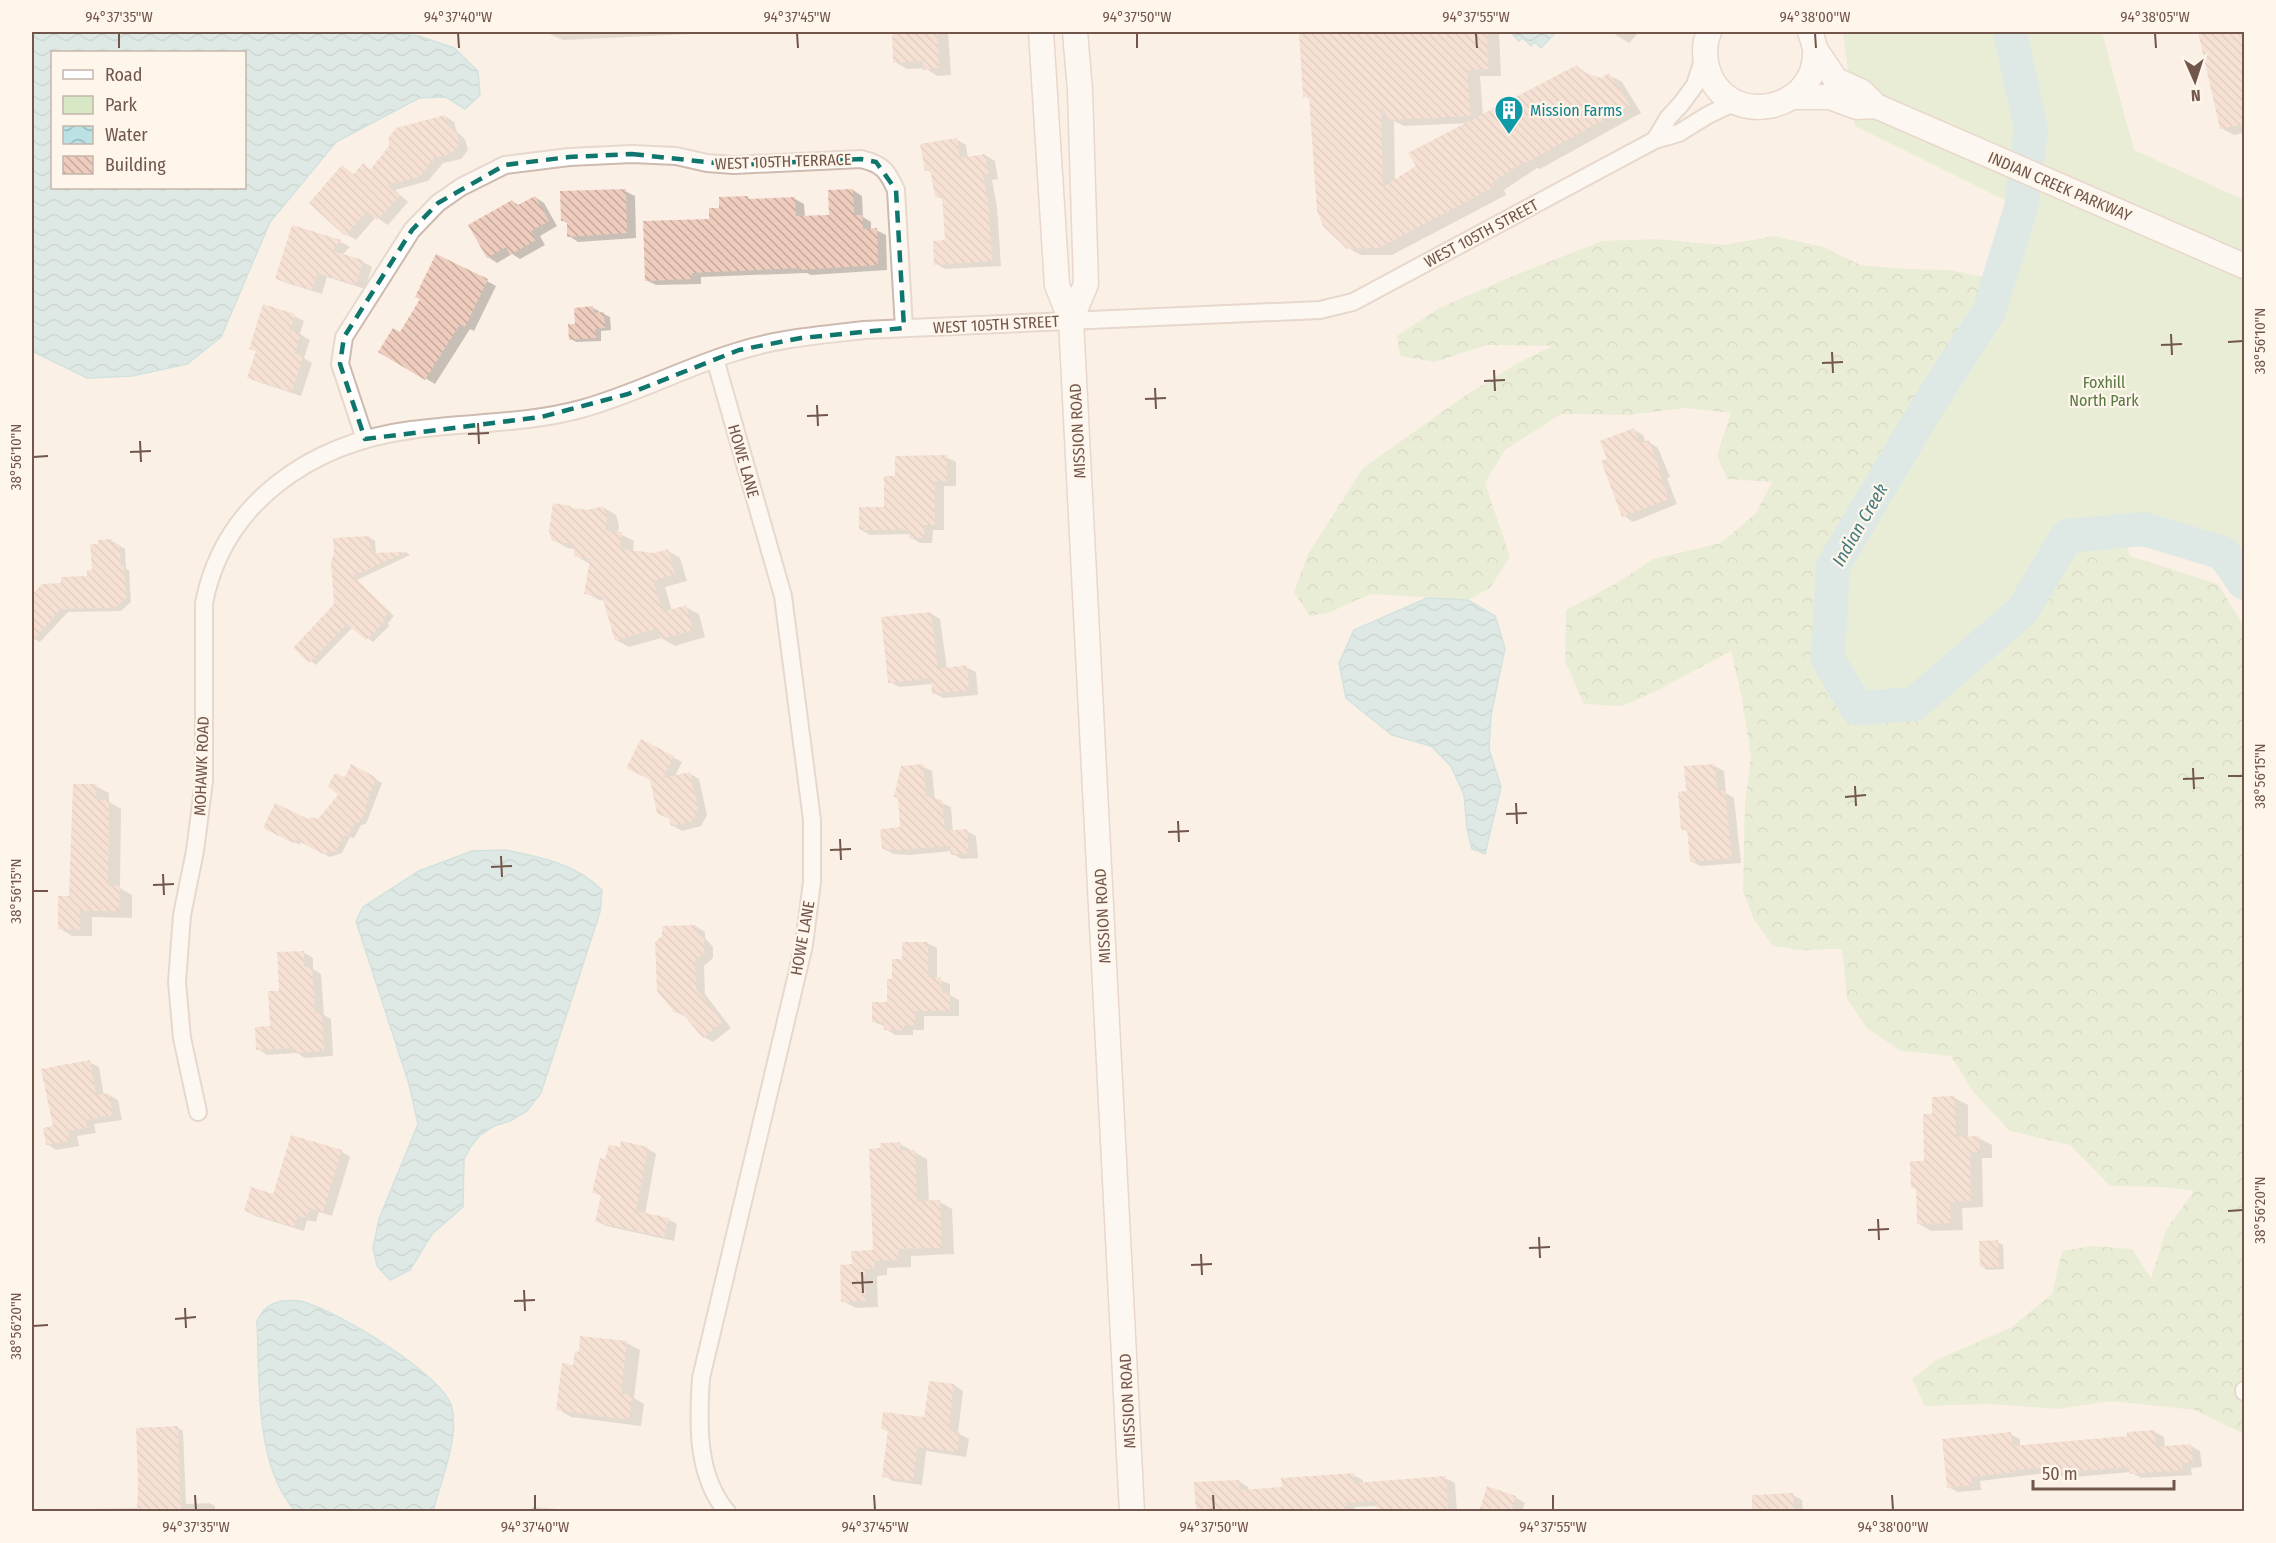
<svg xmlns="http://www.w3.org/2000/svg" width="2276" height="1543" font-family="'Fira Sans Condensed',sans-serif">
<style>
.forest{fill:url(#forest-crowns)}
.park{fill:#d6e8c4}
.water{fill:url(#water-waves);stroke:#a1d1d5;stroke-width:1.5;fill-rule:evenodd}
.shadow{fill:#0003;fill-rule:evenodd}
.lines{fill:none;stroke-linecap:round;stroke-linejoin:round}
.river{stroke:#bae1e4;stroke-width:34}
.building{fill:url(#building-back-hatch)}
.street-casing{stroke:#cebaaf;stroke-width:20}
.secondary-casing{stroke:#d1b9ac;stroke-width:27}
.street{stroke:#fff;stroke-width:16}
.secondary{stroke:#fff;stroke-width:24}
.marked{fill:none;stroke:#0f766e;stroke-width:4.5;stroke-dasharray:12 8;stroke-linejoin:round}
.ticks{fill:none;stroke:#72564b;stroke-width:2}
.labels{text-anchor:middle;stroke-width:4.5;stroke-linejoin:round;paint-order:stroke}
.culture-label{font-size:16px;fill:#0d838f;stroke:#fef5eb;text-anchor:start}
.street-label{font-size:16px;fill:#72564b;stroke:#fef5eb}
.park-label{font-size:16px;fill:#587844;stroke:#fef5eb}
.water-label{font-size:18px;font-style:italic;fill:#437a7e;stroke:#fef5eb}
.neatline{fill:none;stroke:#72564b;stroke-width:2}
.ticks-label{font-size:15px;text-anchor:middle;fill:#72564b}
</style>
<defs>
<pattern id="forest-crowns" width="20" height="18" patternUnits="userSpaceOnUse" patternTransform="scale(1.5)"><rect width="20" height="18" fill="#d6e8c4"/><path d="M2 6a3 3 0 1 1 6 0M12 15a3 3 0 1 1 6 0" fill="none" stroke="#b2bfa1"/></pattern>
<pattern id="water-waves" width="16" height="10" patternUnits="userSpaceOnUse" patternTransform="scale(1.5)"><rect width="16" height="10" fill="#bae1e4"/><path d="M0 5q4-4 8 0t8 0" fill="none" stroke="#9cb9bb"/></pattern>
<pattern id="building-back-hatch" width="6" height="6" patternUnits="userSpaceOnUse" patternTransform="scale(1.5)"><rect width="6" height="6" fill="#efcdbe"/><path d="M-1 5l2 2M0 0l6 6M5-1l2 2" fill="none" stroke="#c6a99c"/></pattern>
</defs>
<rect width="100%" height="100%" fill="#fbf0e5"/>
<path class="forest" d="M1774,236L1824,247L1860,265L1906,269L1949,270L2042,289L2130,556L2218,584L2244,626V1434L2195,1410L2111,1401L2059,1409L1989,1404L1925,1406L1912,1379L1936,1360L2010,1328L2052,1294L2062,1251L2092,1246L2132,1249L2151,1278L2166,1230L2194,1191L2161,1187L2110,1186L2070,1145L2010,1131L1974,1093L1951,1056L1901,1051L1867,1028L1847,999L1842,949L1800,950L1773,946L1754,920L1743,891L1745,802L1751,757L1742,699L1731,651L1658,690L1622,706L1584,704L1565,661L1566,610L1615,584L1653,559L1721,543L1756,513L1772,482L1727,479L1717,455L1731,413L1685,408L1628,415L1561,414L1505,450L1485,483L1510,557L1490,588L1468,600L1371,594L1328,613L1310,616L1294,592L1308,554L1363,468L1466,395L1518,363L1553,346L1487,345L1435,362L1400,356L1397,336L1439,308L1508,278L1602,241L1654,239L1724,245Z"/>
<path class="park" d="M1843,32H2102L2134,150L2244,200V583L2223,553L2144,529L2068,536L2022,611L1914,704L1857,708L1828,659L1833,566L1928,406L1989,311L2021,208L1855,126Z"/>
<path class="water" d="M32,32H379L419,36L454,48L478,71L480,95L465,109L446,97L419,98L336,142L270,222L221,337L187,364L132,376L87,378L32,351ZM52,52H244V188H52Z
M1513,32H1556L1541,48L1535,42L1531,46L1523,38L1519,41L1511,33Z
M1427,598L1468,600L1495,616L1505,648L1491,715L1489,749L1501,787L1485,854L1472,849L1467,829L1464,795L1451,766L1431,746L1392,735L1346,698L1339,663L1354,630Z
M505,850C540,857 576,864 602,890L600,912L541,1093L527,1111L510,1121L494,1126L480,1135L471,1146L464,1159L463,1207L432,1234L410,1270L390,1280L377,1266L373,1248L379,1219L418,1124L409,1084L356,921L363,907L419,871L472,851Z
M282,1301C288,1301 294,1300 300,1301C333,1308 446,1376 452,1408C459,1438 441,1481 433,1511H295C254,1463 260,1381 257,1321C263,1309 269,1304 282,1301Z"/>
<path class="shadow" d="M545,32H735L563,40Z
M893,32H948L951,75L937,76L925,68L907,69L895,62Z
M1300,32H1499L1501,76H1480L1483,116L1577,66L1590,76L1601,79L1609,75L1622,82L1641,113L1540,169L1537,168L1504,190L1506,195L1392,255H1361L1348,248L1311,100L1305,96ZM1394,121L1404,126L1469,123L1418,167L1395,181Z
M1611,32H1639L1629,43Z
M2200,32H2244V133L2234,135L2221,128Z
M445,116L454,122L457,132L465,139L468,150L461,159L443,163L428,181L395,190L408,202L388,225L376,217L356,240L346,234L343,167L355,175L363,165L371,170Z
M956,139L966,145L968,158L985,155L995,161L998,179L992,180L997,207L1001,266L945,269L936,264L947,242L944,200L936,196L933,173L926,170Z
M853,190L862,196L863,217L871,222V230H876L886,235L887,270L811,275L807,273L701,277V284L656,285L646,280L721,210L748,198L752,200L795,199L804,204L805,217L831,216Z
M625,191L635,196L636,238L578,242L569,236V224L562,220Z
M535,197L544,203L557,226L540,236L545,245L520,259L512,254L497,263L488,257L512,201L520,206Z
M293,227L341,242L350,247L342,255L363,262L372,267L365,289L327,277L322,294L286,283L277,278Z
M487,281L496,286L474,331L470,329L435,384L380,351L401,334Z
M593,308L599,311V314H604L610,317L611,330L601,331V341L576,342L571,339L576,325Z
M294,316L304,321L300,334L310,340L304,358L312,363L301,396L258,382L249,377L257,352L251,348Z
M1634,430L1643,435L1646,443L1649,442L1658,448L1670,477L1667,478L1677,504L1633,522L1624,516Z
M946,457L956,462V486H944V530H933L932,543H920L910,537V534L870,535L860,529L885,508L897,477Z
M570,507L575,510L588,512L603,507L616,515L619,526L618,533L634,541L633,552L654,555L668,551L680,558L687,581L665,587L672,611L686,607L699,614L705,637L675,646L661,638L629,647L616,640L605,601L599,600L586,593L590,564L576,556L574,549L567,548L554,540Z
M369,537L375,541L376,554L406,552L410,555L357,580L394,616L388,623L389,626L373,642L353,627L316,665L295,648L335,605Z
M112,541L125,549L126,569L129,570L131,602L121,611L68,612L40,642L34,639L32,637V597L42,586L63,585L89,578Z
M930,613L940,619L947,669L966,667L976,672L978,695L943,698L934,693L933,684L899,687L890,682Z
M673,757L682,762L675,776L689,773L699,779L707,815L701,826L682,831L672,825L651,780Z
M351,766L382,783L366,824L361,825L354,838L350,837L342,853L330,857L301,841L300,845L271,831L309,821H318L340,795Z
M922,766L932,771L935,800L951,807L953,832L967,831L976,836L978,858L962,859L952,854V851L911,855L893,854L884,849L902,829Z
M1715,766L1724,771L1726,793L1734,798L1741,863L1700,866L1691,861L1689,832L1683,829L1687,793Z
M96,786L109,793V802L121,809L120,888L132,895V918L92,917V936H72L59,928L70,897Z
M695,926L705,932V938L713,947V958L704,966L705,994L731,1028L713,1042L704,1037L686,1017L676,1012Z
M927,943L937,948V979L950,984V995L959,1000V1016H924V1030H913V1035H895L886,1029V1027L874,1022L888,1004L893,980L903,960Z
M303,952L313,958V969L321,974L324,1015L331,1019L333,1056L305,1058L297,1053L267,1055L258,1049L271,1027L281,992Z
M89,1062L99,1067L104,1096L109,1095L118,1100L122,1120L94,1124L96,1133L77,1136L79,1146L56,1150L47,1144Z
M1955,1098L1968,1105V1138H1979L1992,1145V1158H1982L1983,1207L1962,1208L1963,1230L1931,1231L1918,1223L1917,1190L1913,1187L1926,1162L1934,1115Z
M900,1144L927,1159L929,1202H940L952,1209L954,1254L911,1256V1267L887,1268V1275L877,1276L878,1307L856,1308L843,1301L853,1266L875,1252Z
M647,1148L656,1154L645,1214L668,1219L677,1224L674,1241L606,1226L597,1221L602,1196L594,1192Z
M341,1151L350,1157L332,1216L319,1212L316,1222L307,1220L304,1231L255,1216L245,1210L274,1196Z
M1997,1242L2003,1245L2004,1269L1987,1270L1981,1266Z
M582,1337L627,1343L640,1350L634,1398L644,1404L641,1426L571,1417L558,1409L580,1353Z
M930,1382L954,1385L963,1391L958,1433L969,1439L966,1457L926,1451L922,1485L893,1481L884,1476L889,1432L883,1428L925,1419Z
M178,1428L183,1431L186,1504L209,1503L215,1506V1512H83V1509L138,1508Z
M2155,1432L2164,1437L2165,1448L2191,1446L2200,1451L2202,1467L2191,1468L2192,1475L2141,1478L2130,1472L2065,1478L2056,1472L1980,1481L1981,1490L1958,1492L1948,1487L2010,1434L2020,1439V1446L2129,1438Z
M1353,1475L1363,1480V1484L1445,1478L1455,1483L1457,1512H1379L1378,1506L1355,1507V1512H1198L1239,1481L1248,1487L1249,1491L1283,1489Z
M1793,1495L1802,1500L1803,1512H1754Z
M1515,1497L1525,1503L1522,1512H1480Z
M532,1507L572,1510L573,1512H532Z"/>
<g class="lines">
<path class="river" d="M2010,32L2031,129L2021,208L1989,311L1928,406L1833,566L1828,659L1857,708L1914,704L2022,611L2067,536L2144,529L2223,553L2244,583"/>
</g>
<path class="building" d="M892,32H937L939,68L923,70V61L893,63Z
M1299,32H1487L1488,69L1467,70L1471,116L1389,120L1381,105L1383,187L1416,166L1408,153L1577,65L1580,71L1601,78L1609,73L1630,105L1526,163L1525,161L1492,183L1494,187L1379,248L1347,249L1323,226L1317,211L1309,97H1303Z
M2198,32H2244V124L2220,129Z
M445,115L448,125L456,132L460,144L451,154L434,158L419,177L387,185L400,196L377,220L367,211L345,236L309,203L342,165L353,175L363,163L370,170L389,146L388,139L396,128Z
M957,138L960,158L985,154L989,174L983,175L988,201L992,261L934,265L933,241L945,240L942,196L935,197L930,169L925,171L920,144Z
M626,189L627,233L567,237V221H561L560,191Z
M853,189L854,215H862L863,229L877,228L878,265L800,270V268L692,273V279L645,281L643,221L709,219V208H719V197L748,196V199L795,197L796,216L829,215L828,190Z
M535,196L549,221L531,231L536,240L510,255L506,247L487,258L468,225L512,200L516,206Z
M292,225L341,240L332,251L363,260L356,285L317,273L312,290L275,279Z
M436,254L488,279L465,327L460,324L425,380L378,352L393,328L400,332L420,299L415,297Z
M263,304L295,314L290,330L301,333L295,353L303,356L292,392L247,378L256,351L249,349Z
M593,306L594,313L604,312L605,328L595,329L596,338L569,340L568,324H575L574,308Z
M1634,428L1640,444L1649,440L1661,472L1659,473L1669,499L1622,517L1601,461L1607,459L1600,441Z
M947,455V481H935V525H924V538H909V530H859V507H884V476H895V456Z
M553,503L570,506L571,508L588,510L603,506L607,518L605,530L622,532L620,549L654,553L668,549L675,574L653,581L663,612L686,605L693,630L661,639L658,628L615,641L602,596L584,594L590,559L575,557L572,544L552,541L549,531Z
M370,536L371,553L407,552L353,576L389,612L383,619L384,622L366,640L347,624L309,663L293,648L334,604L331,562L334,553L333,538Z
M112,539L113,545L119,544L121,566L124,565L126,598L114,608L61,609L32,641V595L42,584L61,583V577L87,576V570H92L90,544H98V540Z
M931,612L938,669L967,665L969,690L932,694L931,678L888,683L881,617Z
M641,739L674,756L663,778L690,772L698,809L692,821L671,826L669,819L657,813L650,780L626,768Z
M351,764L377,778L370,793L365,809L367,810L360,822L355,823L348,836L344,835L336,851L323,854L295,839L293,843L263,828L275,803L308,819L310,817L318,819L338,795L328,786L335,773L345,777Z
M923,764L926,796L942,800L945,831L967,829L969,853L951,855L950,846L900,850L882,849L880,829L900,827L898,798L894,797L901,766Z
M1715,764L1717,791H1725L1732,858L1690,862L1687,829L1681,830L1678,792L1686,791L1684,766Z
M73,784H97L96,800H109L108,886H120L119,911H80V930L58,929V896H69Z
M696,925V931L704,940V953L695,960L696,988L722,1022L703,1038L681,1012L675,1013L657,991L655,942L662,936V926Z
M902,942H928V977H941L942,993H950V1011H915V1025L904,1026V1030H884V1022H872V1002H887V979H892V959H902Z
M304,951V967H312L315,1013L322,1012L324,1051L294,1053V1048L256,1050L255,1027L270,1026L268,991H279L277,952Z
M90,1060L96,1095L109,1093L113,1115L85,1120L87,1128L68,1131L70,1141L46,1145L43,1128L53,1126L41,1069Z
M1955,1096L1956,1137L1979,1136L1980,1152H1970L1971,1201L1950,1202L1951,1223L1917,1224L1916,1188H1911L1910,1161H1924L1923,1114H1932V1097Z
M291,1135L342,1150L323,1212L310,1208L306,1218L298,1216L294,1227L244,1211L251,1187L273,1194Z
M621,1141L648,1147L636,1211L669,1218L664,1237L595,1222L601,1195L592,1193L600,1158L605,1159L609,1145L620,1147Z
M900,1142V1150H915L917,1201L940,1200L942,1248L898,1249L899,1260L874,1261L875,1269H865L866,1301L841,1302L840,1265L852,1264L851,1251L873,1250L869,1149L880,1148V1143Z
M1998,1240L1999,1267H1980L1979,1241Z
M580,1336L627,1341L621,1394L632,1395L629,1420L556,1410L562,1363L573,1365L575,1351L579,1352Z
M929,1381L954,1384L949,1430L960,1432L957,1452L917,1447L913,1481L882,1477L888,1430L881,1429L883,1412L924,1417Z
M178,1426L181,1512H137L138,1482L136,1428Z
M2155,1430L2156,1447L2191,1444L2193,1463H2182L2183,1470L2130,1474L2129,1467L2054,1473V1467L2014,1470L2015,1472L1971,1477L1972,1485L1947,1488L1942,1439L2011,1432L2012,1446L2127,1436V1432Z
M1354,1473V1483L1446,1476L1448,1512H1377L1376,1501L1346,1503L1347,1510L1322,1512H1196L1194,1482L1239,1480L1240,1490L1282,1487L1281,1478Z
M1487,1486L1516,1496L1511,1512H1479Z
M1793,1493L1794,1511L1752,1512V1495Z"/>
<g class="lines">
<g class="street-casing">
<path id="street" d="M1655,140L1668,118L1681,104L1695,85L1704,57
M715,359L783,596L812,820V882L804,945L701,1378C698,1423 696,1475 727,1512
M365,439L340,364L344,337L412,230L438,203L461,187L505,165L569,157L632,154L676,156L707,163L734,165L861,159C882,164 887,170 896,190L904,328
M198,1112L182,1038L177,982L182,915L195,851L204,781V603C224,501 313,443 411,430C468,422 526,424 581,409C636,394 685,367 739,351C779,338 822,335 864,330L1320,310L1353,302L1655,140L1679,133L1708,115L1735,102
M2244,1390V1392"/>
</g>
<g class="secondary-casing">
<path id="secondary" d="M1041,32L1057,285L1071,320L1132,1512
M1709,32C1704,43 1704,55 1707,67C1723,130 1819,114 1815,49C1814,44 1812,37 1810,32
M1815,49L1836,80L1862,92L1876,106L2244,266
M1792,97H1830L1857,107L1873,106
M1071,320L1086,284L1080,90L1075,32"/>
</g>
<use href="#street" class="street"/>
<use href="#secondary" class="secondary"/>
</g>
<path d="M0 0H2276V1543H0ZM632,154L734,165L861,159L876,162L896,190L904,328L801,338L739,350L628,394L541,417L365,439L340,364L344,337L412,230L438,203L505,165L569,157Z" fill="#fbf0e5" fill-opacity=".55" fill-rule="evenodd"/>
<path class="marked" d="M632,154L734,165L861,159L876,162L896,190L904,328L801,338L739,350L628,394L541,417L365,439L340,364L344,337L412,230L438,203L505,165L569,157Z"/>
<path class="ticks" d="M119,33V48M458,33L459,48M797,33L798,48M1137,33V48M1476,33L1477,48M1815,33L1816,48M2155,33L2156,48M2171,334L2172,355M2228,342L2243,341M2161,345L2182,344M1832,352L1833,373M1822,363L1843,362M1494,370L1495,391M1484,381L1505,380M1155,388L1156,409M1145,399L1166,398M817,405L818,426M807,416L828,415M478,423L479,444M468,434L489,433M140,441L141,462M130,452L151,451M33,457L48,456M2193,768L2194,789M2228,776H2243M2183,779L2204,778M1855,786L1856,806M1845,797L1866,795M1516,803L1517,824M1506,814L1527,813M1178,821L1179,842M1168,832L1189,831M840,839L841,860M830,850L851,849M501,856L502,877M491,867L512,866M163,874L164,895M153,885L174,884M33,891H48M2228,1211L2243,1210M1878,1219L1879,1240M1868,1230L1889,1229M1539,1237L1540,1258M1529,1248L1550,1247M1201,1254L1202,1275M1191,1265L1212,1264M862,1272L863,1293M852,1283L873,1282M524,1290L525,1311M514,1301L535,1300M185,1308L186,1328M175,1319L196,1317M33,1326L48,1325M195,1495L196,1510M535,1495V1510M874,1495L875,1510M1213,1495L1214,1510M1553,1495V1510M1892,1495L1893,1510"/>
<defs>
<g id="building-pin" transform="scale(1.5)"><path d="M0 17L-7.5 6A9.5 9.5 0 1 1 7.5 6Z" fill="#0f9aa8" stroke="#fef5eb"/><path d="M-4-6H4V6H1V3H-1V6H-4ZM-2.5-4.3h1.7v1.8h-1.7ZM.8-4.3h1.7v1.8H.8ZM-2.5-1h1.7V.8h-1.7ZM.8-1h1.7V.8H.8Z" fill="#fff"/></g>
</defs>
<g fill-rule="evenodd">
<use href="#building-pin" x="1509" y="110"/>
</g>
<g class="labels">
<g class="culture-label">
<text x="1530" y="116">Mission Farms</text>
</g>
<g class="street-label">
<text transform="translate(783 161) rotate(-2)" y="6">WEST 105TH TERRACE</text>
<text transform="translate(2060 186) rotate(23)" y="6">INDIAN CREEK PARKWAY</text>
<text transform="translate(1481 233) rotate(-28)" y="6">WEST 105TH STREET</text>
<text transform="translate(996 324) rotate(-3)" y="6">WEST 105TH STREET</text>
<text transform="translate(1077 431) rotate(-93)" y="6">MISSION ROAD</text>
<text transform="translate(744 461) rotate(74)" y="6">HOWE LANE</text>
<text transform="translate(201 766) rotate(-88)" y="6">MOHAWK ROAD</text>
<text transform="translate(1102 916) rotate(-93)" y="6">MISSION ROAD</text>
<text transform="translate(802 938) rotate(-80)" y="6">HOWE LANE</text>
<text transform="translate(1127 1401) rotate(-93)" y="6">MISSION ROAD</text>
</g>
<g class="park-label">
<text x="2104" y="388">Foxhill<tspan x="2104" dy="18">North Park</tspan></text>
</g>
<g class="water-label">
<text transform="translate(1860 525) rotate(-60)" y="6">Indian Creek</text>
</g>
</g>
<rect width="2276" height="1543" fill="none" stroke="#fef5eb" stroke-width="66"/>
<rect x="51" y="51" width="195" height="138" fill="#fef5eb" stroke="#c6b5ab" stroke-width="1.5"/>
<rect x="63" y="70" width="30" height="9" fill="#ffffff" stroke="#c6b5ab" stroke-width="1.5"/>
<text x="105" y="81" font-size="18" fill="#72564b">Road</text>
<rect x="63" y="96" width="30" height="18" fill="#d6e8c4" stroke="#c6b5ab" stroke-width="1.5"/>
<text x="105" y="111" font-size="18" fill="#72564b">Park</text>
<rect x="63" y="126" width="30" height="18" fill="url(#water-waves)" stroke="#c6b5ab" stroke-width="1.5"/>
<text x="105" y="141" font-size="18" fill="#72564b">Water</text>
<rect x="63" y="156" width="30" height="18" fill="url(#building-back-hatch)" stroke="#c6b5ab" stroke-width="1.5"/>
<text x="105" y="171" font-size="18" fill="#72564b">Building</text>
<g transform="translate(2195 81) rotate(177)" stroke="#fef5eb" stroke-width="4.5" paint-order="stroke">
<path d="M0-4.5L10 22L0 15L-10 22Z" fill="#72564b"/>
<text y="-9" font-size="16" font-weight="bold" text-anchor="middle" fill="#72564b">N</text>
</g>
<path d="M2033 1480v9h141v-9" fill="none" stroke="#72564b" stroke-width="3"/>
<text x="2042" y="1480" font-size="18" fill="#72564b" stroke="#fef5eb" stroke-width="4.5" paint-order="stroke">50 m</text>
<rect x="33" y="33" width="2210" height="1477" class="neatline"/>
<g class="ticks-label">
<text x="119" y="22">94°37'35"W</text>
<text x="458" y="22">94°37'40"W</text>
<text x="797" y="22">94°37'45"W</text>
<text x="1137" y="22">94°37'50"W</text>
<text x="1476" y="22">94°37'55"W</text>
<text x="1815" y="22">94°38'00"W</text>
<text x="2155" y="22">94°38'05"W</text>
<text transform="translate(2260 341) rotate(-90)" y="5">38°56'10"N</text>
<text transform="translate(16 457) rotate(-90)" y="5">38°56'10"N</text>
<text transform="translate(2260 776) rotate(-90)" y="5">38°56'15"N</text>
<text transform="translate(16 891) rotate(-90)" y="5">38°56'15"N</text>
<text transform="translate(2260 1210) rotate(-90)" y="5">38°56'20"N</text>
<text transform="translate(16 1326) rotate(-90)" y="5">38°56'20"N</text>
<text x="196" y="1532">94°37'35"W</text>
<text x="535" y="1532">94°37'40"W</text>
<text x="875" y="1532">94°37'45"W</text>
<text x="1214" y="1532">94°37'50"W</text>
<text x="1553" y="1532">94°37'55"W</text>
<text x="1893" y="1532">94°38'00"W</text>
</g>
</svg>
